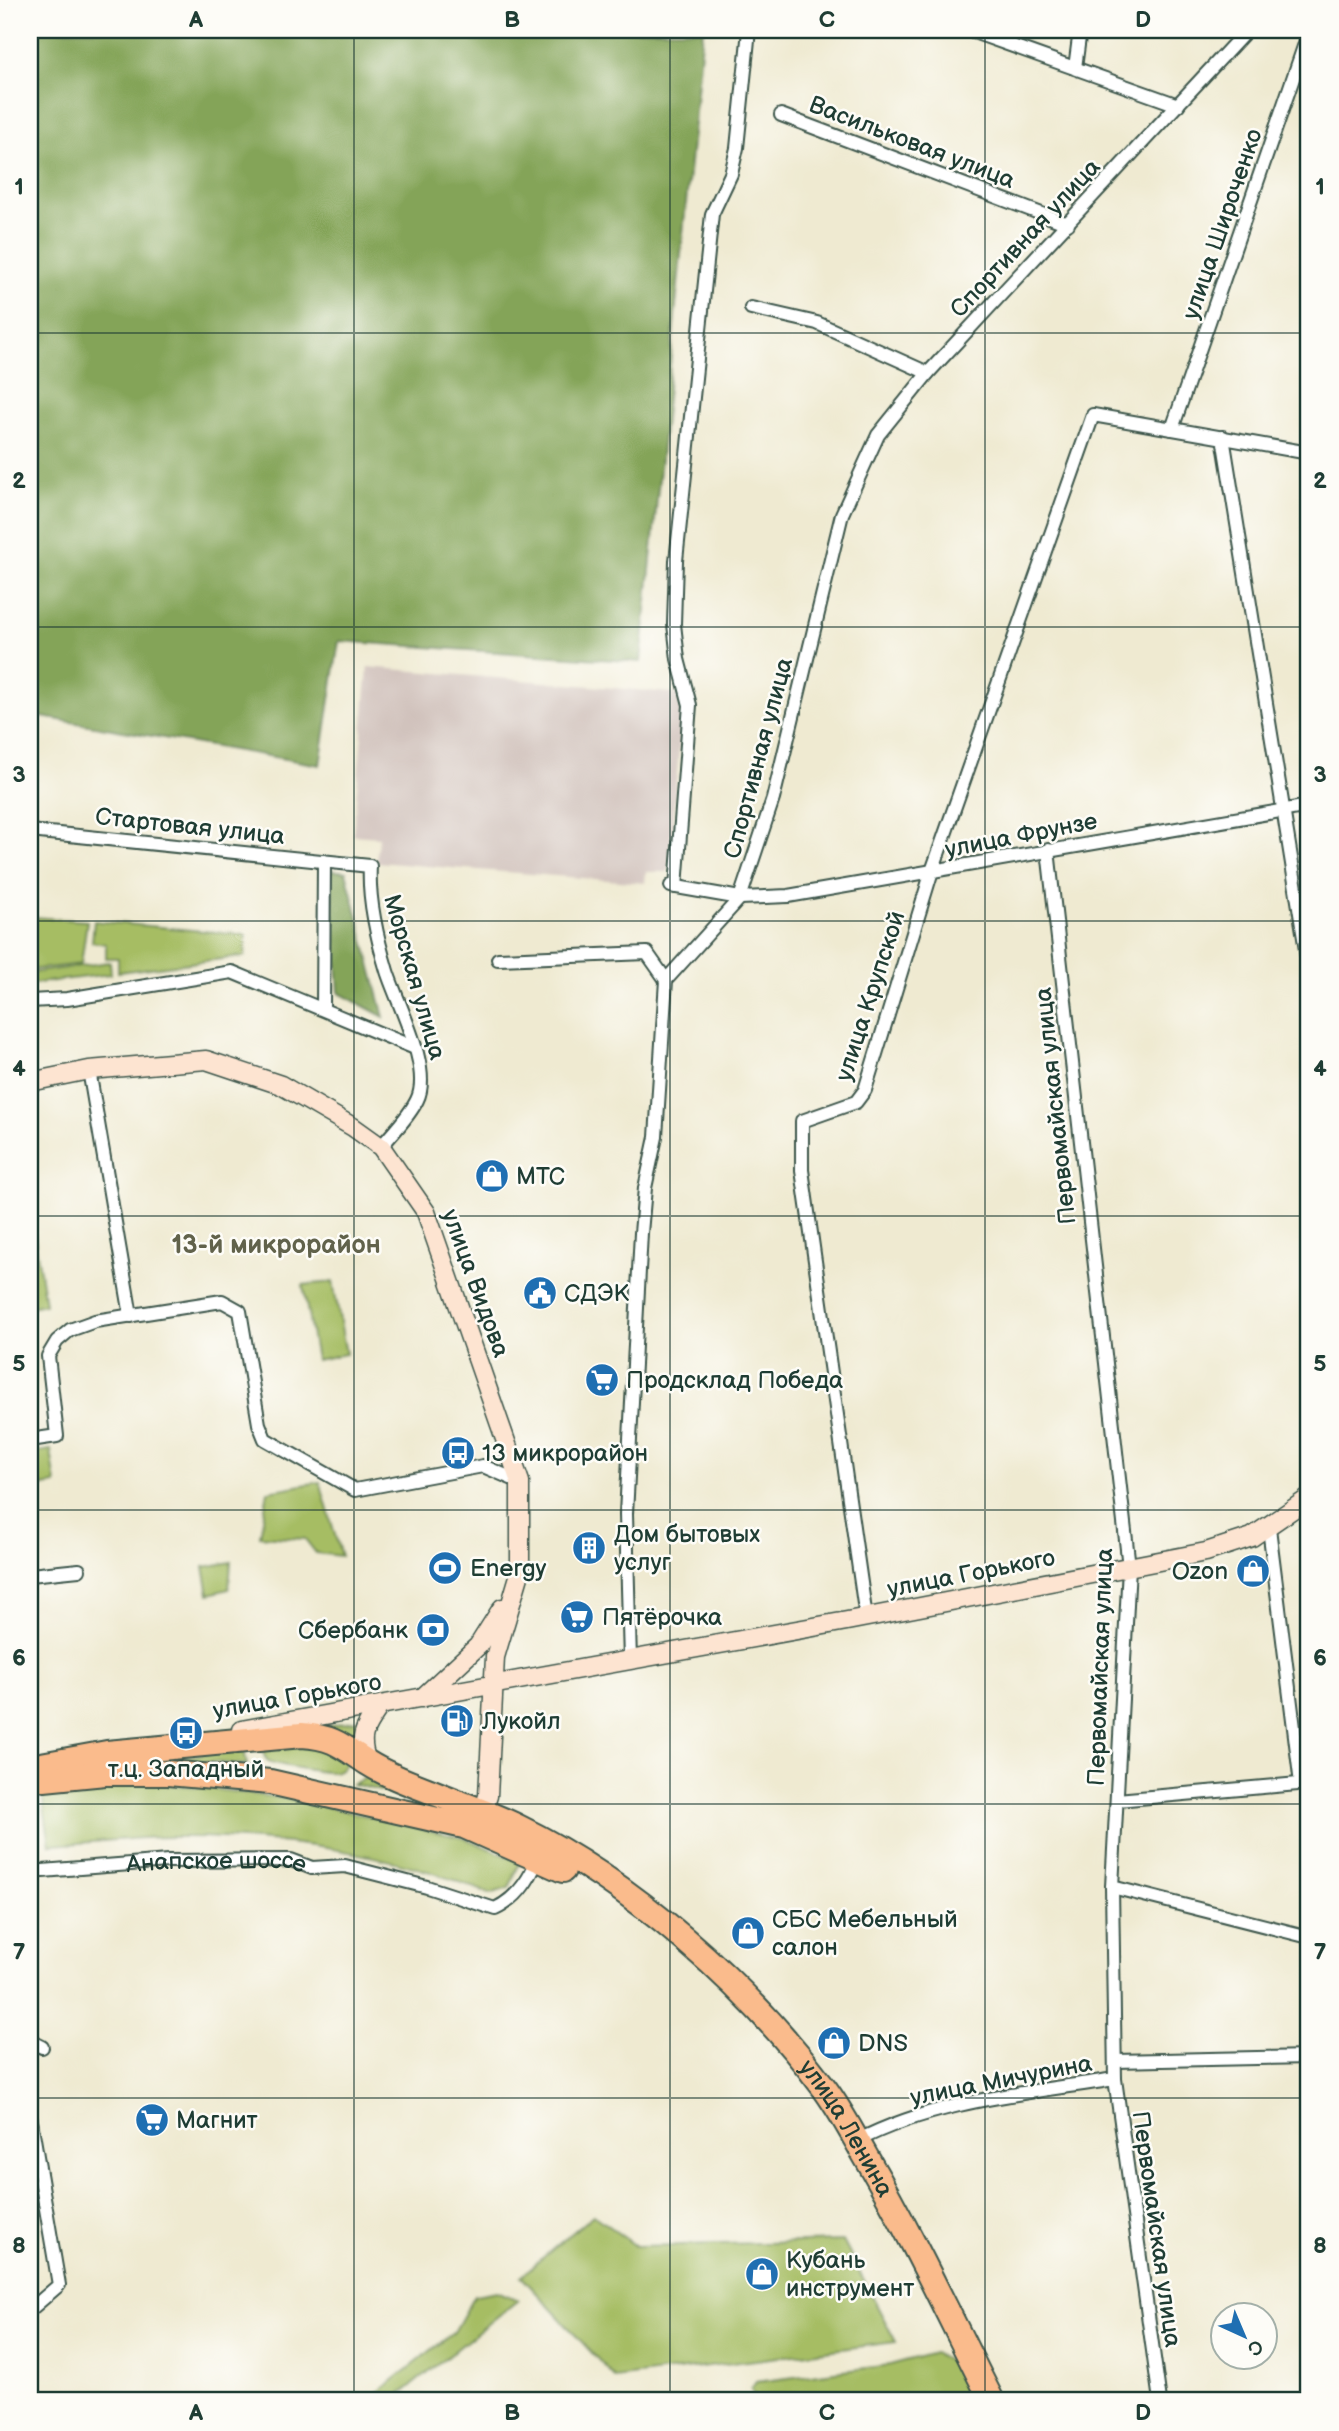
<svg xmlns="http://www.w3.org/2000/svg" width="1339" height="2431" font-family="'Balsamiq Sans',sans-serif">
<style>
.industrial{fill:#cfc0ba}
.green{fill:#a6bd63;stroke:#627d4c;stroke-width:2}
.forest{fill:#84a459;stroke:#527046;stroke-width:2}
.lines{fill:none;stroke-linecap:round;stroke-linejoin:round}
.street-casing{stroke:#3e574c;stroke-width:16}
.secondary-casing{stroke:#3e574c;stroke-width:21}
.highway-casing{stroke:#3e574c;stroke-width:28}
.street{stroke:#fff;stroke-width:12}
.secondary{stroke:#fde4d1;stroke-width:18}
.highway{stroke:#fabb8c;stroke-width:24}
.grid{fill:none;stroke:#1f3d34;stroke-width:2;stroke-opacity:0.55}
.labels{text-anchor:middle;stroke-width:5;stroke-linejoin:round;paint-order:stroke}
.street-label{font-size:24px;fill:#1f3d34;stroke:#fdfcf7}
.poi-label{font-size:24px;fill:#1f3d34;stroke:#fdfcf7;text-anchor:start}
.neighbourhood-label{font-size:26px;font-weight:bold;fill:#61624b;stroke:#fdfcf7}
.neatline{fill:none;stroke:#1f3d34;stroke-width:2.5}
.grid-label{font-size:23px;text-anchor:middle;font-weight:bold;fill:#1f3d34}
</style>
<rect width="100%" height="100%" fill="#fdfcf7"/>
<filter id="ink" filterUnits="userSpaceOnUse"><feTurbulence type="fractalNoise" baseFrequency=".0143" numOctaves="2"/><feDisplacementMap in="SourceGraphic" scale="14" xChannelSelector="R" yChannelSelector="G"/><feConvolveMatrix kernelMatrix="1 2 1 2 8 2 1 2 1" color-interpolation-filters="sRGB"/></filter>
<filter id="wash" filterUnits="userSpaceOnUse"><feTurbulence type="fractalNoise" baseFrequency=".00686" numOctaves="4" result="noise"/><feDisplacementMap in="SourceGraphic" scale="28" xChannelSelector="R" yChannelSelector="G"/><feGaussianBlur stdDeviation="1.57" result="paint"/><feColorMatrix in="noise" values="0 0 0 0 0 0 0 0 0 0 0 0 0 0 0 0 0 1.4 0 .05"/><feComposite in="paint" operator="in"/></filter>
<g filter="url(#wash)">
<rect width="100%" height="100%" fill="#efead1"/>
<path class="industrial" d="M368,667L684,694L668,872H646L645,883L376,862L379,837L353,835Z"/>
<path class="green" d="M32,917L87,921L81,964L30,970Z
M94,921L246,935L245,956L118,972V958H106V944L92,942Z
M110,962L111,974L30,984V973Z
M34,1233L45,1304L30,1307V1234Z
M333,1282L346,1354L316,1360L303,1285Z
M51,1450L56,1484L30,1488V1453Z
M320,1482L341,1556L316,1553L305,1539L260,1536L268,1491Z
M231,1562L229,1589L209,1594L204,1567Z
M368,1718L357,1741L326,1726Z
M326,1744L346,1763C343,1768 339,1771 333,1772C324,1773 273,1765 267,1760C263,1756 264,1754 263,1750Z
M244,1749L247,1765L201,1761L149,1763V1760Z
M370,1776L471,1818L421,1801L352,1784Z
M133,1783L188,1786L298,1800L467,1839L520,1862L509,1888L490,1894C393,1852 278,1836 172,1837C132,1837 91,1843 50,1845L42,1794L87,1786Z
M593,2215L636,2246L843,2241L896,2342L615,2378L521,2276Z
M497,2291L518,2300L392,2401H367L454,2332L475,2295Z
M934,2353L952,2363L971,2401H757L751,2389L756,2382L890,2365Z"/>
<path class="forest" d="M30,30H703L641,662L339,641L320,765L30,715Z
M331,870L346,872L384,1017L339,993Z"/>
</g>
<g filter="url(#ink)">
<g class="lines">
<g class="street-casing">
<g id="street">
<path d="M968,30L1178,105"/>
<path d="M1075,68L1080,30"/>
<path d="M781,115L1068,224"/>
<path d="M751,308L817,323L928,373"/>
<path d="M1172,429L1309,32"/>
<path d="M1223,437L1309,969"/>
<path d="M30,831L370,866C368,900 377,938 387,971C397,1003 433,1069 417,1100C409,1117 393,1132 381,1147"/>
<path d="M1048,850L1129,1567L1112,1887L1115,2079L1160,2401"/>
<path d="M671,886L740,898L788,896L1309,806"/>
<path d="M676,887L690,705L678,659L674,624L676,561L712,214L731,174L737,148L749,30"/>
<path d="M498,959L647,953L666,980"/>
<path d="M30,1001L67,999L232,972L415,1048"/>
<path d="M323,1009L324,861"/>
<path d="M89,1070L131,1316"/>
<path d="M30,1440L57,1436L48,1356L57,1341L70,1330L95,1321L222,1301L240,1311L259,1424L265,1439L355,1490L483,1466L520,1482"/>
<path d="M1269,1528L1301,1784"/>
<path d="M30,1575L79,1570"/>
<path d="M866,1618L802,1170V1121L856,1102L865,1090L931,874L1093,415L1309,453"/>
<path d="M630,1661L626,1514L641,1233L645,1188L656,1137L666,980L740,898L773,799L842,514L878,435L928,373L1247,30"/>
<path d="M1117,1800L1309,1783"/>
<path id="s1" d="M30,1872L168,1861L291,1860L312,1868L345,1866L427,1887L495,1909C516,1899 530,1879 538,1858"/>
<path d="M1112,1887L1309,1937"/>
<path d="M30,2041L42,2047"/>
<path d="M1115,2061L1309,2057"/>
<path d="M30,2115L59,2285L30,2310"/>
<path d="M857,2141C936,2100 1028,2093 1115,2079"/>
</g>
</g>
<g class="secondary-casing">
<path id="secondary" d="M30,1082L89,1070L206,1060L281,1085L353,1127L381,1147L426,1212L520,1482V1573L495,1657L488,1796L485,1805L472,1817
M422,1698L478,1646L502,1608
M241,1730L847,1621L1206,1552L1252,1537L1309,1498
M367,1762C358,1736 364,1729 379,1707"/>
</g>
<g class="highway-casing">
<g id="highway">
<path id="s2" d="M30,1767L107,1753L302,1735C334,1737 342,1746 368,1763C387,1775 409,1783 430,1791C459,1803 490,1813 518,1827C631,1882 747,1985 822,2085C839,2107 852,2133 866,2157C912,2236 951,2320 992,2401"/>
<path d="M44,1779L105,1773H168L270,1782L464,1826L563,1870"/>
</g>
</g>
<use href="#street" class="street"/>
<use href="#secondary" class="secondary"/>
<use href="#highway" class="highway"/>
</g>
</g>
<path class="grid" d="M354,30V2401M670,30V2401M985,30V2401M30,333H1309M30,627H1309M30,921H1309M30,1216H1309M30,1510H1309M30,1804H1309M30,2098H1309"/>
<defs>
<g id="shop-disc" transform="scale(1.75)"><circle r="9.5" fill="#1f6fb2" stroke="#fdfcf7"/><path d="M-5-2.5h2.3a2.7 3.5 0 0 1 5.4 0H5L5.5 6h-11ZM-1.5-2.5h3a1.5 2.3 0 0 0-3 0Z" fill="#fff"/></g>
<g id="civic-disc" transform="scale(1.75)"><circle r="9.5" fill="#1f6fb2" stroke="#fdfcf7"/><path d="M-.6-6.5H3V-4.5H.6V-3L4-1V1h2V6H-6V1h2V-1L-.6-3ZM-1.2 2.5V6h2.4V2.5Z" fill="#fff"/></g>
<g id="supermarket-disc" transform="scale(1.75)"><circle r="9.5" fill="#1f6fb2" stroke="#fdfcf7"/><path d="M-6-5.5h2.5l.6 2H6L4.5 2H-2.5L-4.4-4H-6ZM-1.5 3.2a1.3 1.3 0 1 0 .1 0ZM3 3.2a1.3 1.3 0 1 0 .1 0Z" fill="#fff"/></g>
<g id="bus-disc" transform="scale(1.75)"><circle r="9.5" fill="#1f6fb2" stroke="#fdfcf7"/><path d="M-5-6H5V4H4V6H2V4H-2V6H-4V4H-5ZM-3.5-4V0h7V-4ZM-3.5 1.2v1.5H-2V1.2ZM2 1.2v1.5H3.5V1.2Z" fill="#fff"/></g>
<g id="building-disc" transform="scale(1.75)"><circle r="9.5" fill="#1f6fb2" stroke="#fdfcf7"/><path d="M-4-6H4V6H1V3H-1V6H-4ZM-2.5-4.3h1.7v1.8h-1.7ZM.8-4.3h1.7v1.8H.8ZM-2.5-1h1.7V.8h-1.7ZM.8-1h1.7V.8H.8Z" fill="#fff"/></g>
<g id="stadium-disc" transform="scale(1.75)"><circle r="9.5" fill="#1f6fb2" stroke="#fdfcf7"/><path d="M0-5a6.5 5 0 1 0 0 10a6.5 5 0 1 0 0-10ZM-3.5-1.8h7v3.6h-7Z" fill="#fff"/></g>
<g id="bank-disc" transform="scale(1.75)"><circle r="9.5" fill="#1f6fb2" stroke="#fdfcf7"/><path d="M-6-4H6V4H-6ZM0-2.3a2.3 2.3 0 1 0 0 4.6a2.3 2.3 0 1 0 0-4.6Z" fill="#fff"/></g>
<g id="fuel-disc" transform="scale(1.75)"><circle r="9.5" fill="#1f6fb2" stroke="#fdfcf7"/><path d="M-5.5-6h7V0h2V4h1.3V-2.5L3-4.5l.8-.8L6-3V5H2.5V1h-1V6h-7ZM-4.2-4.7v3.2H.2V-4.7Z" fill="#fff"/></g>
</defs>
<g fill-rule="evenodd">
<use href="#shop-disc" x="492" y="1176"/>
<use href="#civic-disc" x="540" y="1293"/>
<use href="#supermarket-disc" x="602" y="1380"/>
<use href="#bus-disc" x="458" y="1453"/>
<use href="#building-disc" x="589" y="1548"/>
<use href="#stadium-disc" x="445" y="1568"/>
<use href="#shop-disc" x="1253" y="1571"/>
<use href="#supermarket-disc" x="577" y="1617"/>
<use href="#bank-disc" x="433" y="1630"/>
<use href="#fuel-disc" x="457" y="1721"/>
<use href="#bus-disc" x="186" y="1733"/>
<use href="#shop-disc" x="748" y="1933"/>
<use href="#shop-disc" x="834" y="2043"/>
<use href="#supermarket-disc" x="152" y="2120"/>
<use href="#shop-disc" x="762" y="2274"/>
</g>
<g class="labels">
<g class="street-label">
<text transform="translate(912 142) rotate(21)" y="8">Васильковая улица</text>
<text transform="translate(1222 224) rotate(-71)" y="8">улица Широченко</text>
<text transform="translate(1025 238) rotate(-47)" y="8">Спортивная улица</text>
<text transform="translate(758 758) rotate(-75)" y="8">Спортивная улица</text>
<text transform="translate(190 826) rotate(6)" y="8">Стартовая улица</text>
<text transform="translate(1021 835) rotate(-11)" y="8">улица Фрунзе</text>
<text transform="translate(415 977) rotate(74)" y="8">Морская улица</text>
<text transform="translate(870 996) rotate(-72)" y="8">улица Крупской</text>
<text transform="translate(1055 1106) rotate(-96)" y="8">Первомайская улица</text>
<text transform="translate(476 1283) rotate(70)" y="8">улица Видова</text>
<text transform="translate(971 1573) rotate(-11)" y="8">улица Горького</text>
<text transform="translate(1100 1667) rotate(-88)" y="8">Первомайская улица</text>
<text transform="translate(297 1696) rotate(-10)" y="8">улица Горького</text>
<text dy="8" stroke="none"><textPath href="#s1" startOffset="187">Анапское шоссе</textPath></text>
<text transform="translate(1001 2080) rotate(-11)" y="8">улица Мичурина</text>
<text dy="8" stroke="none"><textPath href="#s2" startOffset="962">улица Ленина</textPath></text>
<text transform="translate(1157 2229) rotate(82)" y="8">Первомайская улица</text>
</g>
<g class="poi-label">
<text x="516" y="1184">МТС</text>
<text x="564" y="1301">СДЭК</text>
<text x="626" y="1388">Продсклад Победа</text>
<text x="482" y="1461">13 микрорайон</text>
<text x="614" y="1542">Дом бытовых<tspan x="614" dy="28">услуг</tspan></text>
<text x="470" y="1576">Energy</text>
<text x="1228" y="1579" text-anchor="end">Ozon</text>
<text x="602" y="1625">Пятёрочка</text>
<text x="408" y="1638" text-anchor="end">Сбербанк</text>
<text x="482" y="1729">Лукойл</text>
<text x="186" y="1777" text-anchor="middle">т.ц. Западный</text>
<text x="772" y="1927">СБС Мебельный<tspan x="772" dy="28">салон</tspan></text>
<text x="858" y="2051">DNS</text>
<text x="176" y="2128">Магнит</text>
<text x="786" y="2268">Кубань<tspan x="786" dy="28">инструмент</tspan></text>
</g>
<g class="neighbourhood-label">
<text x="276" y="1253">13-й микрорайон</text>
</g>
</g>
<rect width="1339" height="2431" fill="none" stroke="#fdfcf7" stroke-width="77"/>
<g transform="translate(1244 2336) rotate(136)"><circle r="33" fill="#fdfcf7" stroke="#a4b0a9" stroke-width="2"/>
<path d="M0-5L12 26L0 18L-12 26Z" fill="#1f6fb2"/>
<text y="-10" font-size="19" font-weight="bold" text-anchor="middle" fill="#1f3d34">С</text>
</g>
<rect x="38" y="38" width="1262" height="2354" class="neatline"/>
<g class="grid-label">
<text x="196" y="27">A</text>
<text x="512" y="27">B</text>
<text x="827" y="27">C</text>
<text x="1143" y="27">D</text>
<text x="19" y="194">1</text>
<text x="1320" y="194">1</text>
<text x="19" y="488">2</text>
<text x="1320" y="488">2</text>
<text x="19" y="782">3</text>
<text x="1320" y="782">3</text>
<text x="19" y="1076">4</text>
<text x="1320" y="1076">4</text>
<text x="19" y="1371">5</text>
<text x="1320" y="1371">5</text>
<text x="19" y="1665">6</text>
<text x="1320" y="1665">6</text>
<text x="19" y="1959">7</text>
<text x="1320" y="1959">7</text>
<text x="19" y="2253">8</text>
<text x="1320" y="2253">8</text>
<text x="196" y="2420">A</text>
<text x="512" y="2420">B</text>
<text x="827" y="2420">C</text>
<text x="1143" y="2420">D</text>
</g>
</svg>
